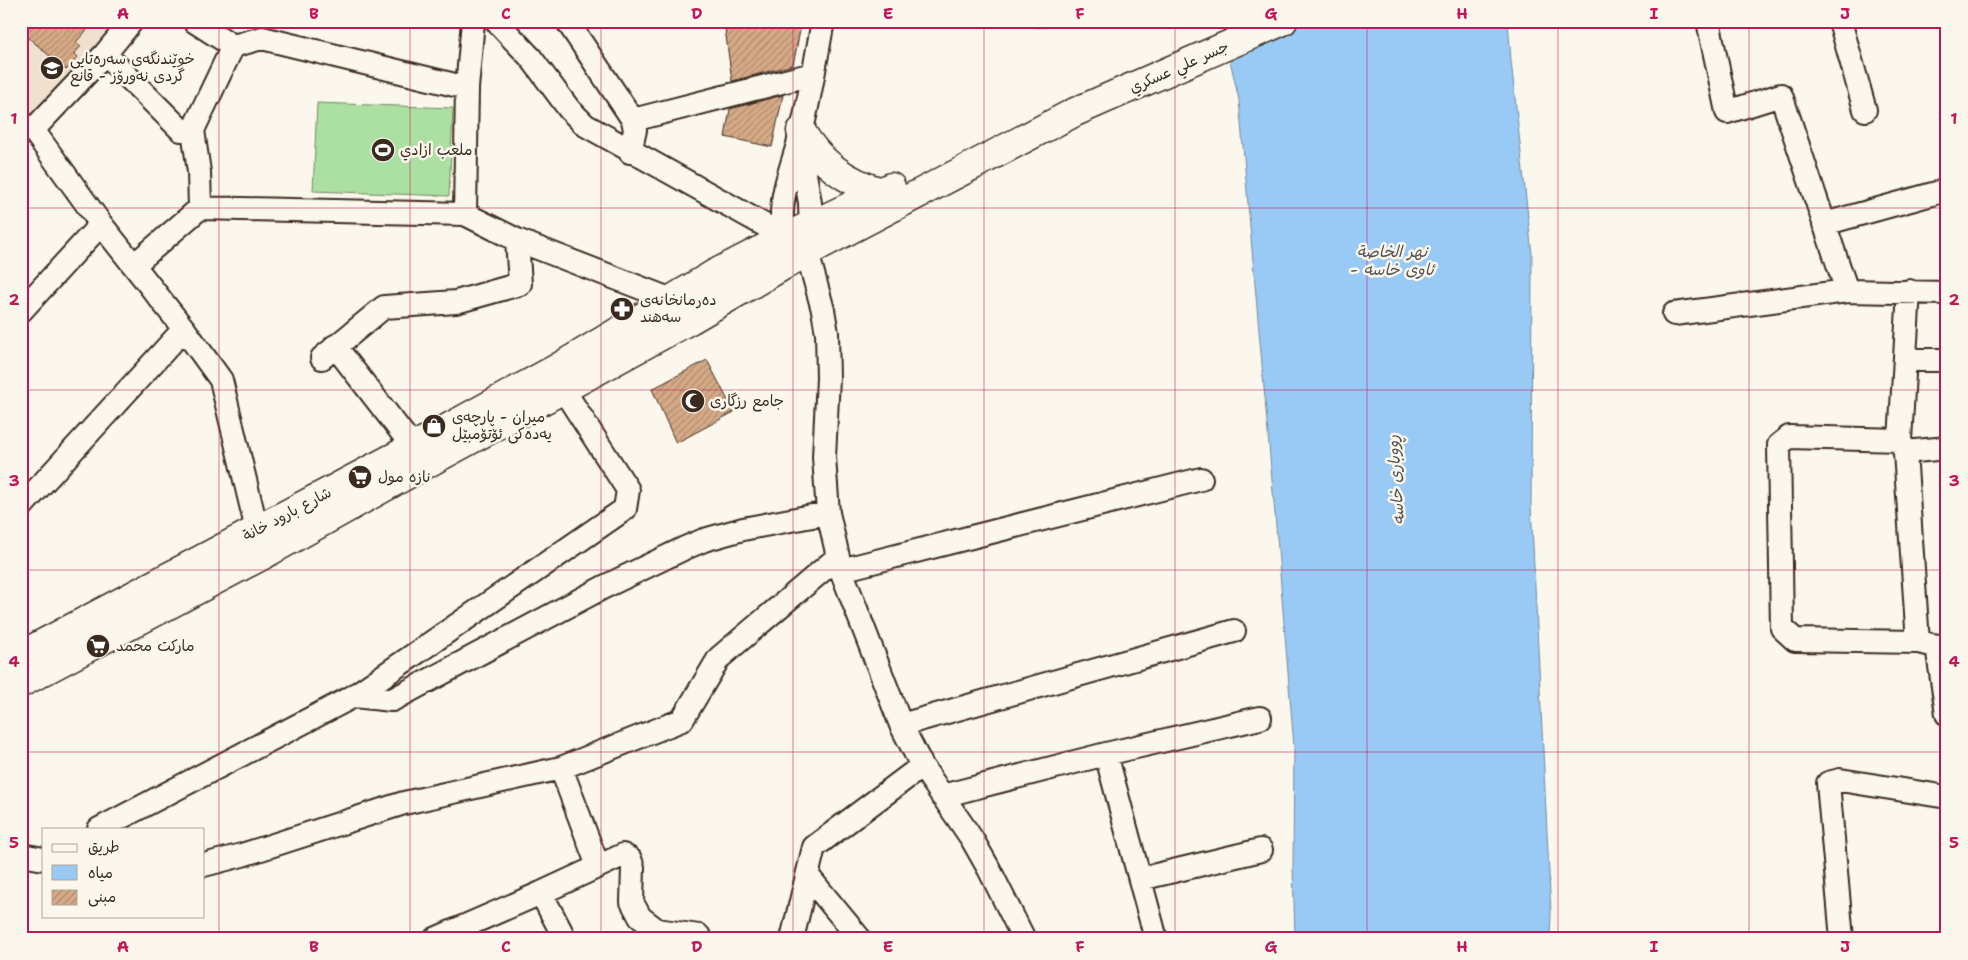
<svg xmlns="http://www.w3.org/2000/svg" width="1968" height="960" font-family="'Shantell Sans','Playpen Sans Arabic',sans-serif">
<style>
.built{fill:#f0e0ce}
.grass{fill:#abe0a2;stroke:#738560}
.water{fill:#99caf5;stroke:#738a9f}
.building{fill:url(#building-hatch);stroke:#3b2a1e}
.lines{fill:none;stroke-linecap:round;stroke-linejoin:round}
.minor-casing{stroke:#3b2a1e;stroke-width:26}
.major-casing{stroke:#3b2a1e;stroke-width:31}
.minor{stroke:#fbf7ec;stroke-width:22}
.major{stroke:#fbf7ec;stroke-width:28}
.grid{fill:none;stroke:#c2185b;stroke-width:1;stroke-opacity:0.55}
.labels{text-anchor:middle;stroke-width:5;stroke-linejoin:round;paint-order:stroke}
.poi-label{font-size:15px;fill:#3b2a1e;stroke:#fbf7ec;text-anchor:start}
.street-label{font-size:15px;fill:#3b2a1e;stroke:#fbf7ec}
.water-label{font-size:16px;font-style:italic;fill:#525254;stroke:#fbf7ec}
.neatline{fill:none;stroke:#c2185b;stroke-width:2}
.grid-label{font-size:16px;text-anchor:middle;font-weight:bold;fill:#c2185b}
</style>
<defs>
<pattern id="building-hatch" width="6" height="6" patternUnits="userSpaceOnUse" patternTransform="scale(1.25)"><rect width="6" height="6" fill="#d6aa87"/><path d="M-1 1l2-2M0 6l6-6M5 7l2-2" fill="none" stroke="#af8b6e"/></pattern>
</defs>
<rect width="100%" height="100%" fill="#fbf7ec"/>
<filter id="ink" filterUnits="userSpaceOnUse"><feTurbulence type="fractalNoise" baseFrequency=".02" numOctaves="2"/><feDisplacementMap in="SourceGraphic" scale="10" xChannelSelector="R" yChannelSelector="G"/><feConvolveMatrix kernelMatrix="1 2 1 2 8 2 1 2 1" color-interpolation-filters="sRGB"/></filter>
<g filter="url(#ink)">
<path class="built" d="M21,21H121L36,124L21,115Z"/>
<path class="grass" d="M317,103L453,108L449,196L313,191Z"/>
<path class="water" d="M1022,21H1065C1051,27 1034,32 1022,21Z
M1221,21H1508L1511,61L1532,254L1531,504L1551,914L1550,939H1295L1293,867L1294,747L1278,549L1239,100Z"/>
<path class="building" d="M27,21H95L76,42L81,46L74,54L78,57L66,70L29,38L21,47V27Z
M724,21H802L793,65L732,81Z
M783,95L772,147L725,137L730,109Z
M707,360L734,412L676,443L652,389Z"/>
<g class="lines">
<g class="minor-casing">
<path id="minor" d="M194,21L233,46
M496,21L531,58L569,109L585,125L786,237
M567,21L633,120L635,130L630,152
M1708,21L1727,112L1781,95L1847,291
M1840,21L1865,110
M105,54L181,130H193L233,46L262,38L467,88
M633,120L813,74
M21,123L33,130L101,224L184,329L221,380L257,530
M33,130L105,54L132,21
M193,130L199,172L200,208
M799,139L810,203L811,234L807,252L823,310L827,333L828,378L824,457L828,513L841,570L901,725L922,766L972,839L989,869L1024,939
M465,214L467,88L473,21
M1824,224L1947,190
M792,243C785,236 782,229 782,219C781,190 794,161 801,134C810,97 816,59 823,21
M134,265L200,208L465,214L517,240L672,300
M1909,291L1900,440L1905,452L1918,642
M21,311L101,224
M1674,314L1847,291L1947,293
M335,346L413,447
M322,358L384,307L456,302L520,284L517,240
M1906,360H1947
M1900,440L1789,437L1779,445L1782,628L1795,640L1918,642L1937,646L1947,645
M1905,452L1947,448
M21,507L184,329
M841,570L1201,479
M1937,646L1947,714
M354,696L392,700L604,587L685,548L704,540L743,529L828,513
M901,725L1234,631
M1106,754L1156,939
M561,768L598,866
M942,796L1106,754L1260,718
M99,829L354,696L625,509L628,490L563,389
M21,855L44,859
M204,865L242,855L404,803L561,768L682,720L719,658L838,557
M808,876L860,939
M1140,879L1261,850
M541,893L565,939
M435,939L541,893L623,855L630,859L633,867L632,902L640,917L657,930L699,936
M792,939L814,847L922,766
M1842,939L1828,783L1840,780L1947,797"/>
</g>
<g class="major-casing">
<path id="major" d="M801,131C820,163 846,182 882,192
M21,655L413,447L559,367L714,274L786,237L891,187
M21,683L263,555L428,463L690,320L807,252L1075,112L1283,21"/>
</g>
<use href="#minor" class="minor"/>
<use href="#major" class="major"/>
</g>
</g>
<path class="grid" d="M219,21V939M410,21V939M601,21V939M793,21V939M984,21V939M1175,21V939M1367,21V939M1558,21V939M1749,21V939M21,208H1947M21,390H1947M21,570H1947M21,752H1947"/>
<defs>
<g id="school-disc" transform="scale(1.25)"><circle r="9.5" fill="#3b2a1e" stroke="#fbf7ec"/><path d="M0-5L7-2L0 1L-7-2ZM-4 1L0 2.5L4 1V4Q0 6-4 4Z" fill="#fff"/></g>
<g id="stadium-disc" transform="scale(1.25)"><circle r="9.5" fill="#3b2a1e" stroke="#fbf7ec"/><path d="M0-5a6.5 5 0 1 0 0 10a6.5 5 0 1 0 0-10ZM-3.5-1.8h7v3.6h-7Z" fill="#fff"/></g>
<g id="pharmacy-disc" transform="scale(1.25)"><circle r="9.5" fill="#3b2a1e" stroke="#fbf7ec"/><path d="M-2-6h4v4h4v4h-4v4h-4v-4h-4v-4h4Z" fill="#fff"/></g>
<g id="mosque-disc" transform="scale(1.25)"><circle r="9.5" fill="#3b2a1e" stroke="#fbf7ec"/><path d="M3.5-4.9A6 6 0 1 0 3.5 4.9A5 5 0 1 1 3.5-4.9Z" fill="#fff"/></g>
<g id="shop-disc" transform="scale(1.25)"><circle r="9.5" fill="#3b2a1e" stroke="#fbf7ec"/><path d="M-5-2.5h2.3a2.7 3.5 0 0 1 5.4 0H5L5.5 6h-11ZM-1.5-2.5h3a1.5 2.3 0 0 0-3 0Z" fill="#fff"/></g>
<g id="supermarket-disc" transform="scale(1.25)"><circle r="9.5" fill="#3b2a1e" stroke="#fbf7ec"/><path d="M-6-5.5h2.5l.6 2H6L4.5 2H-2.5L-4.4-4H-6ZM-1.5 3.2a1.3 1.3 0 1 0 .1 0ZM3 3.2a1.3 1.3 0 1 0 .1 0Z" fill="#fff"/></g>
</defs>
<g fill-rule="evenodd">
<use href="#school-disc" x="52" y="68"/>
<use href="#stadium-disc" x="383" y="150"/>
<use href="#pharmacy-disc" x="622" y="309"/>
<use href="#mosque-disc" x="693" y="401"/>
<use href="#shop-disc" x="434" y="426"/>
<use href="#supermarket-disc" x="360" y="477"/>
<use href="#supermarket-disc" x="98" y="646"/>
</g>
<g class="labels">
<g class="poi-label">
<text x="70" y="64">خوێندنگەی سەرەتایی<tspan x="70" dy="17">گردی نەورۆز - قانع</tspan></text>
<text x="400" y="155">ملعب ازادي</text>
<text x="640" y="305">دەرمانخانەی<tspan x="640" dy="17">سەهند</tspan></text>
<text x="710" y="406">جامع رزگاری</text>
<text x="452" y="422">میران - پارچەی<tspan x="452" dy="17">یەدەکی ئۆتۆمبێل</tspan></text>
<text x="378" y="482">نازه مول</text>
<text x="116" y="651">ماركت محمد</text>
</g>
<g class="street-label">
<text transform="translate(1179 67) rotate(-24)" y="5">جسر علي عسكري</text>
<text transform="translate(287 514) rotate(-28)" y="5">شارع بارود خانة</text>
</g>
<g class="water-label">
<text x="1392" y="257">نهر الخاصة<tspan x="1392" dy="18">- ئاوی خاسە</tspan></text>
<text transform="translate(1395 480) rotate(-94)" y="6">ڕووباری خاسە</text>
</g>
</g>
<rect width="1968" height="960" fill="none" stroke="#fbf7ec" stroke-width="55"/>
<rect x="42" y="828" width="162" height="90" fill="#fbf7ec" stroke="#aea59a"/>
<rect x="52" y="844" width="25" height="8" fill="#fbf7ec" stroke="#aea59a"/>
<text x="88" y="852" font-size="15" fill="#3b2a1e">طريق</text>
<rect x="52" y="865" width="25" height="15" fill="#99caf5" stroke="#aea59a"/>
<text x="88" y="878" font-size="15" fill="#3b2a1e">مياه</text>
<rect x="52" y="890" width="25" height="15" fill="url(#building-hatch)" stroke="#aea59a"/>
<text x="88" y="902" font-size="15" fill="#3b2a1e">مبنى</text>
<rect x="28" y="28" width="1912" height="904" class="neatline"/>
<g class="grid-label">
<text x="123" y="19">A</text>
<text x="314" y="19">B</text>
<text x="506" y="19">C</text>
<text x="697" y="19">D</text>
<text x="888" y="19">E</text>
<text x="1080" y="19">F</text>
<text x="1271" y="19">G</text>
<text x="1462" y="19">H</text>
<text x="1654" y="19">I</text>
<text x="1845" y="19">J</text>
<text x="14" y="124">1</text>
<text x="1954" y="124">1</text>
<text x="14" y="305">2</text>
<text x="1954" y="305">2</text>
<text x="14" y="486">3</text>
<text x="1954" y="486">3</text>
<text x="14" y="667">4</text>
<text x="1954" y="667">4</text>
<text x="14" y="848">5</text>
<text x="1954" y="848">5</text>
<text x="123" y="952">A</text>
<text x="314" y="952">B</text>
<text x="506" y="952">C</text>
<text x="697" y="952">D</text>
<text x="888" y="952">E</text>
<text x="1080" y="952">F</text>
<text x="1271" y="952">G</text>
<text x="1462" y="952">H</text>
<text x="1654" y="952">I</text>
<text x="1845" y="952">J</text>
</g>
</svg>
